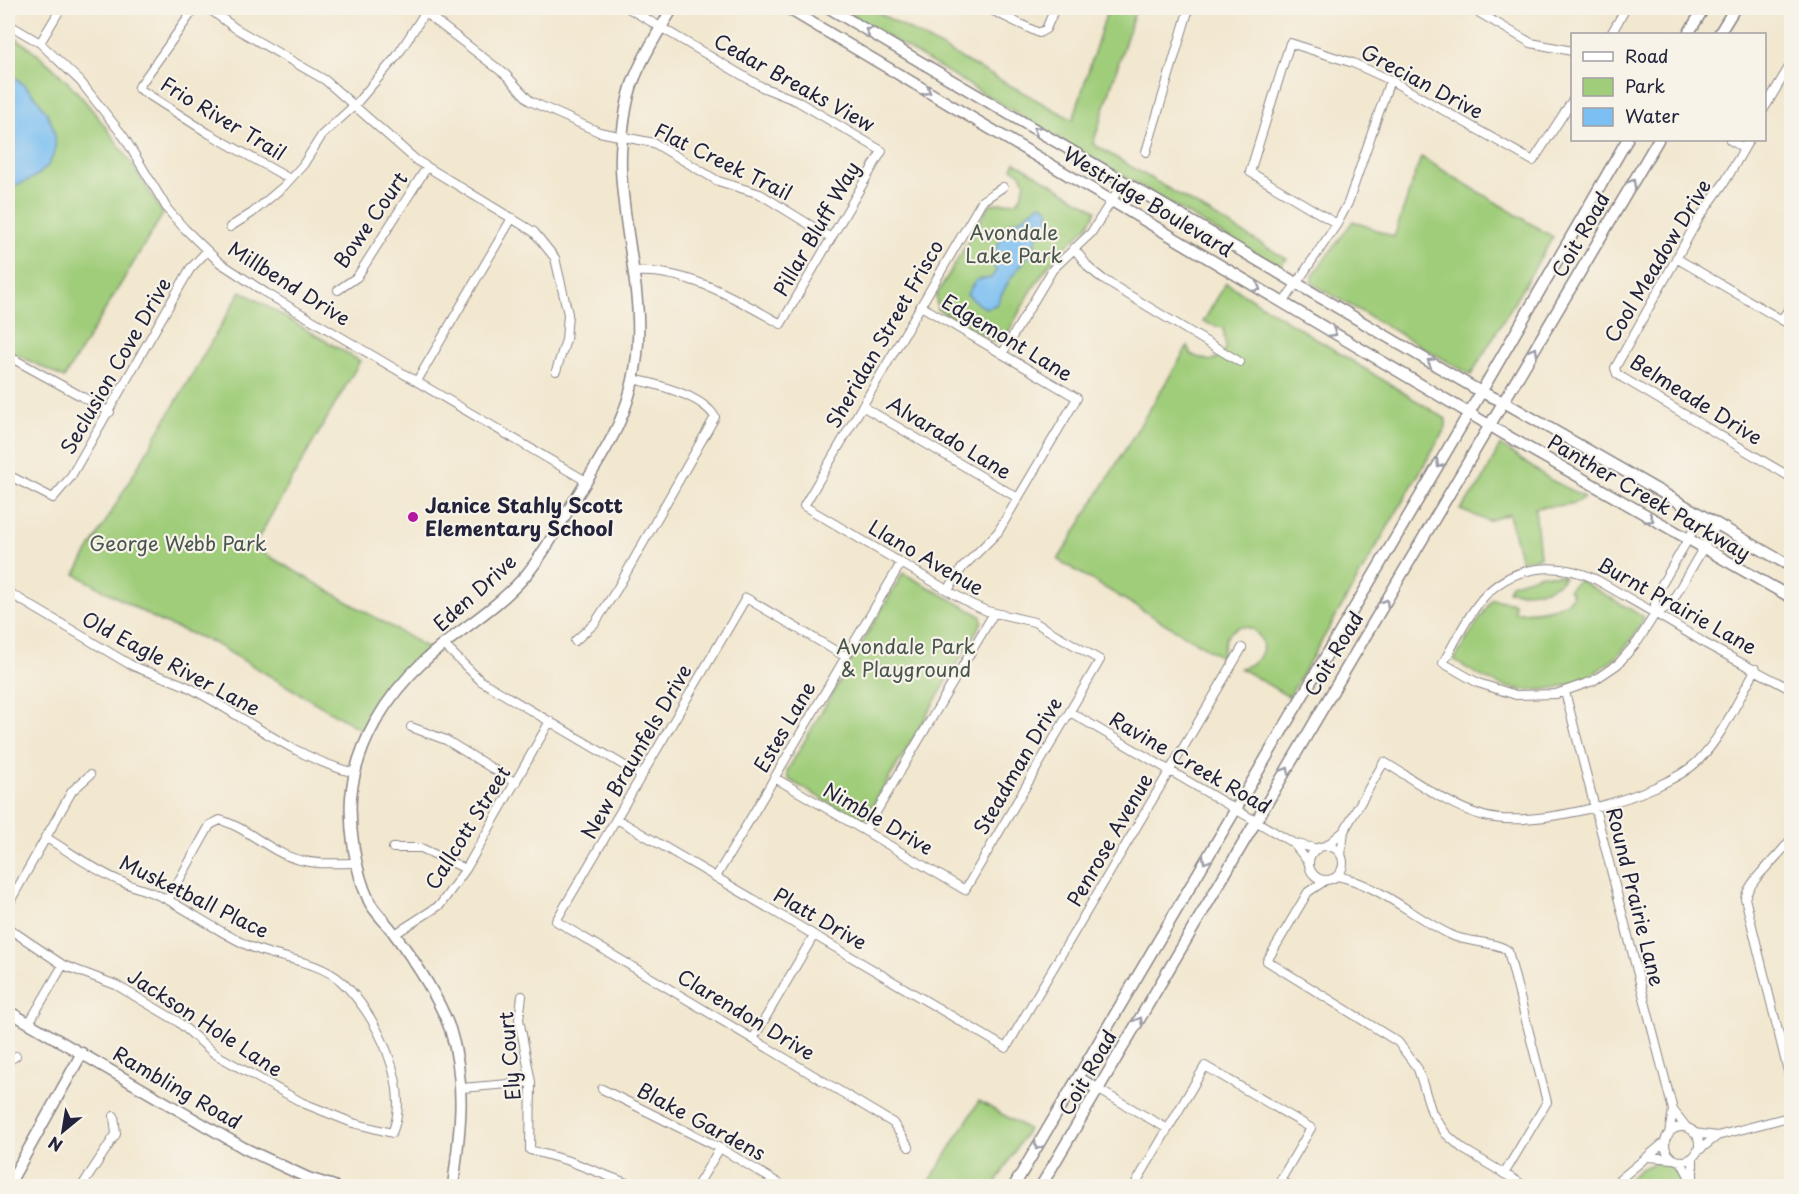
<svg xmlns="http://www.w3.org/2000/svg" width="1799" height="1194" font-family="'Playpen Sans',sans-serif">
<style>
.green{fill:#a0cd7a;stroke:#61785a;stroke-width:1.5}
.water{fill:#7cbff2;stroke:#4f7096;stroke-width:1.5}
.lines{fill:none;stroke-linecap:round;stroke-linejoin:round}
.street-casing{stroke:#8a8485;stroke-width:10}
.secondary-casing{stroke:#8a8485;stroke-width:13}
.street{stroke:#fff;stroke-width:8}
.secondary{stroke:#fff;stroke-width:10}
.oneway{stroke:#9c9ca7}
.poi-dot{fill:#b5179e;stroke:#f7f3e8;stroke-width:2}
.labels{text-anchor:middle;stroke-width:4.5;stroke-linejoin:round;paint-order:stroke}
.street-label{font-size:20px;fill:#22223b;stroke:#f7f3e8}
.park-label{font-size:20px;fill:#48554e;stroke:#f7f3e8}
.poi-label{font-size:20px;font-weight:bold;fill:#22223b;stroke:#f7f3e8;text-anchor:start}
</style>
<rect width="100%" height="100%" fill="#f7f3e8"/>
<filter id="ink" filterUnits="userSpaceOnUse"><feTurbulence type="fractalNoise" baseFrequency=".0167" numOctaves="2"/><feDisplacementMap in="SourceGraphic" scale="12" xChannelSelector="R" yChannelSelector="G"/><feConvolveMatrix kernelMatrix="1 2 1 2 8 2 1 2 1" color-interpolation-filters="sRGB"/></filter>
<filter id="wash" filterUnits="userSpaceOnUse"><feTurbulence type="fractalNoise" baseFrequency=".008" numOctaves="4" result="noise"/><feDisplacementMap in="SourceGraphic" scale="24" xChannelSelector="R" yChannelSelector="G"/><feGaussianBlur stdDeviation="1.35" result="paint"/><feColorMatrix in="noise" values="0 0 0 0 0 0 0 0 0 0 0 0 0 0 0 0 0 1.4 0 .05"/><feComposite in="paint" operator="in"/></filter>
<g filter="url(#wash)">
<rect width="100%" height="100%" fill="#f2e7cf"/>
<path class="green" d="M839,8H870L1073,120L1108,8H1136L1093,144L1287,259L1277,267Z
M8,33C76,76 122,146 163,214L64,378L8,350Z
M1421,157L1553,237L1471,375L1311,283L1313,275L1353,221L1394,237Z
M1015,162L1096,210C1087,235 1071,238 1056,256C1035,281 1020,311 1004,340L995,342L937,309L936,296L990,204L1016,202L1021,197L1025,182L1021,174L1012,168Z
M1226,283L1446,419V427L1289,697L1240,668C1286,657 1251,609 1229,634C1223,640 1224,649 1221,657L1058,560L1188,346L1191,355L1210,361L1220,357L1226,348L1223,328L1203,322Z
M241,291L360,361L253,547L430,649C402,673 380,698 363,731L212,642L159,621L75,574Z
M1500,445L1551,480L1585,497L1572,504L1535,508L1540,557L1521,561L1509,514L1488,521L1460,510L1482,482Z
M903,573L981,616L982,622L865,819L858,820L788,779L787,771Z
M1542,574L1564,576C1556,593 1524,593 1508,591L1511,584Z
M1579,580L1644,617C1623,669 1559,702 1503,686C1485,680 1470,671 1454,660L1492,599L1514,603V612C1532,612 1563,611 1573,595L1569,589Z
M979,1101L1028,1129L994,1186H927Z
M1660,1161C1678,1162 1683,1171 1689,1186H1621L1640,1169Z"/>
<path class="water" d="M8,70C17,80 30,89 38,100C69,141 58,176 8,187Z
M1041,204L1049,209V220L1036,238L1033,250L1010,279L996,305L987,308L979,305L967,294L976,280L991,278L996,271L992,259L1007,224L1020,219Z"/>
</g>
<g filter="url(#ink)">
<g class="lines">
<g class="street-casing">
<path id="street" d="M195,8L138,88L208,133L290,179
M208,8L235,28L325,80L416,160L534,232L555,258L568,314L566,340L556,371
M419,8L506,75L530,101L599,132L654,143L718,181L760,194L831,238
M628,8L762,87L797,101L882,151L781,324C737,299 686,268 634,272
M987,8L1039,33L1046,29L1055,8
M1471,8L1531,43L1572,51
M8,24L40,43L80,81L124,137L168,210L184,228L219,262L266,293L586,481
M1611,34L1626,8
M40,43L61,8
M1764,109L1792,62
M1730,140L1744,148
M1749,140L1726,180L1699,218L1615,368L1617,374L1623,378L1792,478
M1146,152L1189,8
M1337,224L1250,172L1290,43L1353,63L1390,80L1533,161L1572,101
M230,227L252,213L284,186L303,165L322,135L355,105L397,56L428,8
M1074,248L1089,268L1104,280L1240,362
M1676,258L1792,326
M338,290L357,277L427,167
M1283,303L1337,224L1348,203L1390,80
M921,306L1077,398L998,532L962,568L948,590
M1782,319L1792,304
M1002,354L1053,269L1091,233L1124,181
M8,356L110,412
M417,381L512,218
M862,406L1018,498
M8,475L53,498L70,478L190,269L207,251
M1701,517L1655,596V614L1638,641L1618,664L1593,681L1556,694L1516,695L1478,683L1443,663C1455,642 1466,618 1482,599C1511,565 1558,560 1597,580C1633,601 1670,621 1706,644L1792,690
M8,592L129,664C149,674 171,678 190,688C245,717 294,758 355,773
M1655,614L1670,605L1716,526
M575,641L595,623L617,589L715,417C703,396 656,384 633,379
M444,645L481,681L642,776
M846,657L746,598L556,921L893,1123L909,1147
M1565,692L1673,1110L1687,1128
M1070,712L1293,843L1318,849
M411,727L446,740L516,783
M775,778L965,890L1100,660L1034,622L987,611L971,604L804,506L982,201L1003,187
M617,819L1006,1048L1242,648
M865,831L994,613
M1792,837C1779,859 1753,874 1745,898L1792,1087
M1293,843L1309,863
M1326,846L1344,831L1384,762C1416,781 1448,806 1484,816C1533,830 1661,797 1698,761C1723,736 1738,699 1756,669
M1309 863a17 17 0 1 1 34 0a17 17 0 1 1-34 0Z
M393,848H421L466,869
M1341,855L1344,831
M1337,876C1378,884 1413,917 1451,935C1467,943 1497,941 1508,951L1547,1102L1504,1174
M716,877L901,563
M1326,880L1308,892L1267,961L1398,1042L1418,1069L1432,1113L1446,1134L1463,1149L1525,1186
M168,900L210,825L220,820C249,828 270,853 300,860C318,865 337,863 356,863
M8,905L72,791L90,775
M8,928L63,965L116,985L177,1021L215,1054L303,1103L353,1123L392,1133C412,1087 376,1014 342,982C317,959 279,960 249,946C220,933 195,914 166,899C151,891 135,888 120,881C94,870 70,852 45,837
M395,934L440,905L466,869L550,721
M522,996L519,1019L531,1082L530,1150L569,1161L634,1186
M29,1023L63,965
M753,1039L814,935
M8,1061L16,1056
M462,1088L531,1082
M602,1089L720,1148L783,1186
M1099,1090L1168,1129
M1665 1144a17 17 0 1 1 34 0a17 17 0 1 1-34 0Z
M1694,1133L1717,1136L1792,1116
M1669,1134L1673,1110
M1698,1151L1717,1136
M1648,1157L1673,1159
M1681,1161L1694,1186
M1280,1181L1290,1186
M1693,1182V1157
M82,1186L116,1134L114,1116
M697,1186L720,1148
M1134,1186L1205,1066L1311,1128L1277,1186
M1612,1186L1666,1141"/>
</g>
<g class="secondary-casing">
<path id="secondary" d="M787,8L1504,434L1792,598
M829,8L1481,392L1504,402L1792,567
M1688,34L1704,8
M1719,34L1735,8
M8,1011L244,1148L308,1178L334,1186
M1079,1078L1099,1090
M8,1186L82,1053
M453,1186C460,1133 467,1082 450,1029C438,996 414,960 393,932C386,922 374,912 369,901C355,870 349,831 351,797C356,744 386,696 425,660C457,631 497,609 526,575C543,555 556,531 569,509C586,481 606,453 619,423C659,333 625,259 621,169C620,145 625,99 635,77C645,53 659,30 673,8
M1014,1186L1469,413L1627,140
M1041,1186L1658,140"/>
</g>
<use href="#street" class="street"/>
<use href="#secondary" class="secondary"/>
</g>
<defs><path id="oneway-chevron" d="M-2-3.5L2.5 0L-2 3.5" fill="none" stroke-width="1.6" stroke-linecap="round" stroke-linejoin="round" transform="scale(1.5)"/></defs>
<g class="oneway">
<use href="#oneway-chevron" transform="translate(869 31) rotate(-150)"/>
<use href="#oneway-chevron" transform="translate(927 91) rotate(31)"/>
<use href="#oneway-chevron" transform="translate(1037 130) rotate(-150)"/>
<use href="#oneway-chevron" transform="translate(1632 183) rotate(-60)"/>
<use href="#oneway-chevron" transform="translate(1257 288) rotate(31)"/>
<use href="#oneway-chevron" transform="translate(1333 333) rotate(31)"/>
<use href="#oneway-chevron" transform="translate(1534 351) rotate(-60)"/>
<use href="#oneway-chevron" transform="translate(1431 362) rotate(-150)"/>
<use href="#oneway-chevron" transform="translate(1440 464) rotate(121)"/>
<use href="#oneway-chevron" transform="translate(1650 519) rotate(30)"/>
<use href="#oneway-chevron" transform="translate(1385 603) rotate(-60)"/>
<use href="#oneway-chevron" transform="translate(1286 771) rotate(-59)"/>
<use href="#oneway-chevron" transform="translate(1206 860) rotate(120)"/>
<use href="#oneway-chevron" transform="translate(1139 1021) rotate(-60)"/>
<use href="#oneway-chevron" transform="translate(1038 1146) rotate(121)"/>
</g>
</g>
<circle class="poi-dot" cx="413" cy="517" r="6"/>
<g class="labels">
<g class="street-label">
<text transform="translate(1422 82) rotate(28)" y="7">Grecian Drive</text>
<text transform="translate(794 83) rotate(29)" y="7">Cedar Breaks View</text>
<text transform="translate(223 119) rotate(31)" y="7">Frio River Trail</text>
<text transform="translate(723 162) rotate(26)" y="7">Flat Creek Trail</text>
<text transform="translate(1148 202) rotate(31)" y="7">Westridge Boulevard</text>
<text transform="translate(371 220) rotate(-55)" y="7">Bowe Court</text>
<text transform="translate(817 229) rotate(-60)" y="7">Pillar Bluff Way</text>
<text transform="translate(1581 235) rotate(-60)" y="7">Coit Road</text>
<text transform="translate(1658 261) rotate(-59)" y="7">Cool Meadow Drive</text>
<text transform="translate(289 284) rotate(32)" y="7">Millbend Drive</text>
<text transform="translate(885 334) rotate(-60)" y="7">Sheridan Street Frisco</text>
<text transform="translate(1007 338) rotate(31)" y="7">Edgemont Lane</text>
<text transform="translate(116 366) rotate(-60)" y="7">Seclusion Cove Drive</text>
<text transform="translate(1696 400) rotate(32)" y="7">Belmeade Drive</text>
<text transform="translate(949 438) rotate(31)" y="7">Alvarado Lane</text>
<text transform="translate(1649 498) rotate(30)" y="7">Panther Creek Parkway</text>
<text transform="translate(926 558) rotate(30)" y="7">Llano Avenue</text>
<text transform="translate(475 593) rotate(-42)" y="7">Eden Drive</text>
<text transform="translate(1677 606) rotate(29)" y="7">Burnt Prairie Lane</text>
<text transform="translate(1334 654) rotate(-59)" y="7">Coit Road</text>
<text transform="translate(171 664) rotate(28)" y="7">Old Eagle River Lane</text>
<text transform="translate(785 727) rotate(-60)" y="7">Estes Lane</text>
<text transform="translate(637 752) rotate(-60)" y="7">New Braunfels Drive</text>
<text transform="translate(1190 763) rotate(30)" y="7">Ravine Creek Road</text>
<text transform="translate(1018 766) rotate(-60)" y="7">Steadman Drive</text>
<text transform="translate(878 819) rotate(30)" y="7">Nimble Drive</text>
<text transform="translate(468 828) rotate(-58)" y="7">Callcott Street</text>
<text transform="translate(1110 840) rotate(-60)" y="7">Penrose Avenue</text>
<text transform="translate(194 897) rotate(26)" y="7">Musketball Place</text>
<text transform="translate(1635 897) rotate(76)" y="7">Round Prairie Lane</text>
<text transform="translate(820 919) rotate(30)" y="7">Platt Drive</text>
<text transform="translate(746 1015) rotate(31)" y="7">Clarendon Drive</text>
<text transform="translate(205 1023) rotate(33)" y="7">Jackson Hole Lane</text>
<text transform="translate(510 1056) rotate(-95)" y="7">Ely Court</text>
<text transform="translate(1088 1073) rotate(-60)" y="7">Coit Road</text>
<text transform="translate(177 1088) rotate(30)" y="7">Rambling Road</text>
<text transform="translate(701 1122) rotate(28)" y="7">Blake Gardens</text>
</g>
<g class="park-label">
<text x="1014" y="240">Avondale<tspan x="1014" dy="23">Lake Park</tspan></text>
<text x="178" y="551">George Webb Park</text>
<text x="906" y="654">Avondale Park<tspan x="906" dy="23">&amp; Playground</tspan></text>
</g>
<g class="poi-label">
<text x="425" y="513">Janice Stahly Scott<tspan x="425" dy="23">Elementary School</tspan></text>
</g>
</g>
<rect width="1799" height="1194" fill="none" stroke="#f7f3e8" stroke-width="30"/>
<rect x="1571" y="33" width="195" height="108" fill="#f7f3e8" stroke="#a29fa3" stroke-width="1.5"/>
<rect x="1583" y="52" width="30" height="9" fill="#ffffff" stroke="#a29fa3" stroke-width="1.5"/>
<text x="1625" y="63" font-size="18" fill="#22223b">Road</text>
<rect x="1583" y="78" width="30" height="18" fill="#a0cd7a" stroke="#a29fa3" stroke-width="1.5"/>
<text x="1625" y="93" font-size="18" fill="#22223b">Park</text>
<rect x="1583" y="108" width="30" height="18" fill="#7cbff2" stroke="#a29fa3" stroke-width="1.5"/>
<text x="1625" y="123" font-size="18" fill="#22223b">Water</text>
<g transform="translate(63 1131) rotate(210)" stroke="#f7f3e8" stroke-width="4.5" paint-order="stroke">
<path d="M0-4.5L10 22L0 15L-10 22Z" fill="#22223b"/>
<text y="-9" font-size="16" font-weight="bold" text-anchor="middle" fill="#22223b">N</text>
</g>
</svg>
